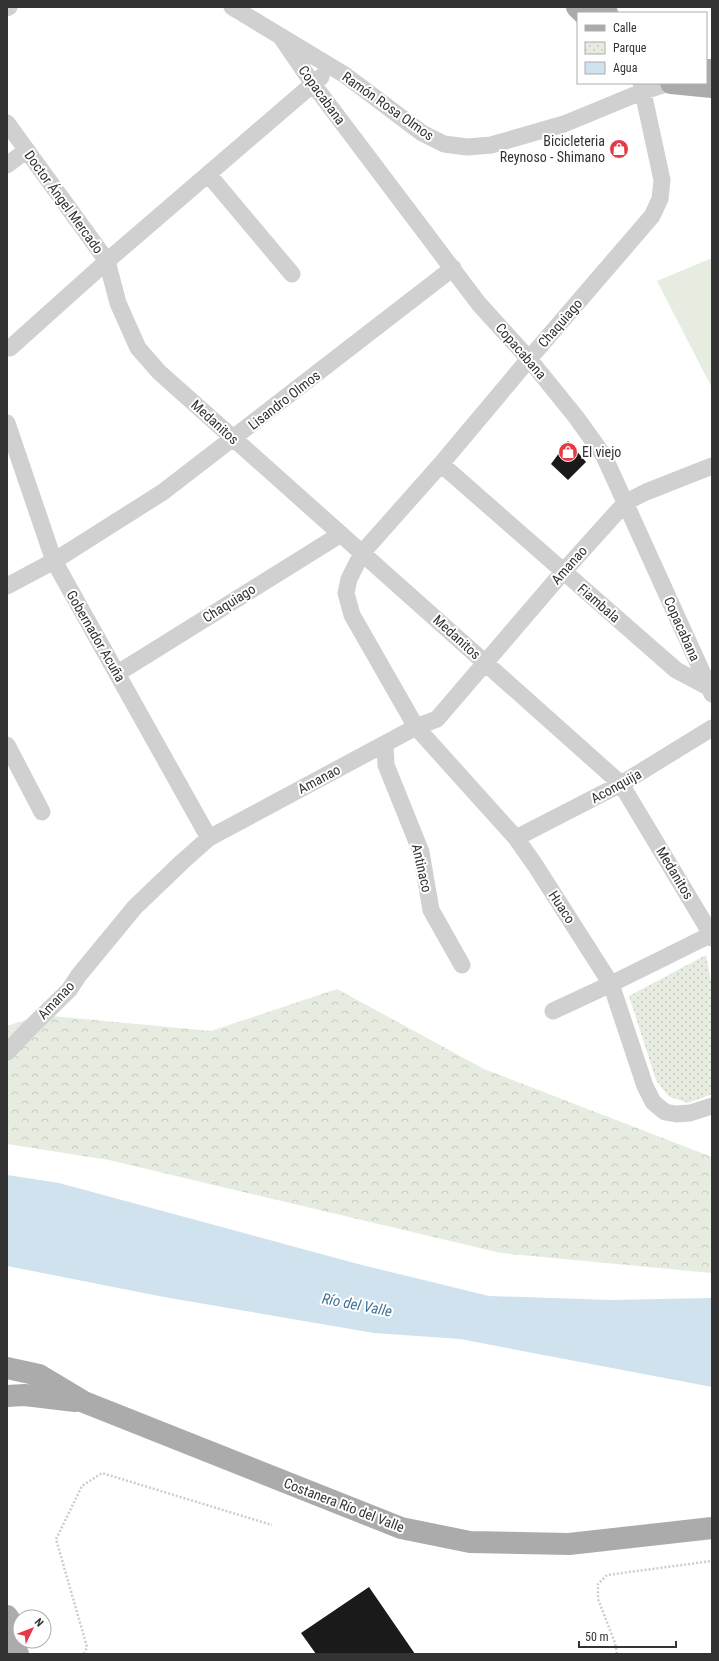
<svg xmlns="http://www.w3.org/2000/svg" width="719" height="1661" font-family="'Roboto Condensed',sans-serif">
<style>
.forest{fill:url(#forest-crowns)}
.park{fill:url(#park-dots)}
.garden{fill:#e6ecdf}
.water{fill:#cfe2ee}
.building{fill:#1a1a1a}
.lines{fill:none;stroke-linecap:round;stroke-linejoin:round}
.path{stroke:#cdcdcd;stroke-width:2.5;stroke-dasharray:2 2;stroke-linecap:butt}
.minor{stroke:#d0d0d0;stroke-width:17}
.major{stroke:#ababab;stroke-width:22}
.labels{text-anchor:middle;stroke-width:4;stroke-linejoin:round;paint-order:stroke}
.street-label{font-size:14px;fill:#333;stroke:#fff}
.poi-label{font-size:14px;fill:#333;stroke:#fff;text-anchor:end}
.water-label{font-size:15px;font-style:italic;fill:#3f7597;stroke:#fff}
</style>
<defs>
<pattern id="forest-crowns" width="20" height="18" patternUnits="userSpaceOnUse"><rect width="20" height="18" fill="#e6ecdf"/><path d="M2 6a3 3 0 1 1 6 0M12 15a3 3 0 1 1 6 0" fill="none" stroke="#c6cbc0"/></pattern>
<pattern id="park-dots" width="8" height="8" patternUnits="userSpaceOnUse"><rect width="8" height="8" fill="#e6ecdf"/><path d="M2 2h.1M6 6h.1" fill="none" stroke="#c6cbc0" stroke-width="1.8" stroke-linecap="round"/></pattern>
</defs>
<rect width="100%" height="100%" fill="#fff"/>
<path class="forest" d="M337,989L484,1069L712,1157V1273L501,1253L109,1160L7,1144V1026L41,1015L211,1031Z"/>
<path class="park" d="M706,955L712,987V1094L688,1103L668,1096L656,1080L629,996Z"/>
<path class="garden" d="M712,258V386H711L657,281Z"/>
<path class="water" d="M7,1175L59,1183L358,1264L489,1296L611,1300L712,1298V1387L460,1339L374,1333L164,1297L7,1266Z"/>
<path class="building" d="M568,441L586,462L568,480L551,464Z
M369,1587L415,1654H316L301,1633Z"/>
<g class="lines">
<path class="path" d="M84,1654L87,1647L56,1539L82,1486L102,1473L272,1525
M617,1654L615,1643L598,1599V1584L607,1575L712,1561"/>
<path class="minor" d="M232,7L345,75L422,133L444,144L467,147L491,145L564,124L644,91L670,83
M7,8L9,7
M281,37L313,84L479,304L529,359L576,417L604,456L712,694
M641,83L662,180L660,199L652,216L529,359L441,464L362,553L349,579L346,593L352,615L416,727L516,838L535,865L611,984L645,1086L653,1102L665,1112L676,1114L690,1113L712,1106
M7,123L107,261L118,303L138,348L159,372L621,784L711,934L712,938
M7,165L27,150
M208,174L292,274
M10,348L107,261L321,77
M7,423L54,561L209,838
M441,464L676,670L708,687L712,686
M7,586L54,561L163,492L453,268
M118,673L341,534
M385,744L386,765L421,852L431,910L462,965
M7,745L42,812
M516,838L621,784L712,728
M553,1011L611,984L712,934
M7,1052L29,1029L69,990L79,975L135,907L182,862L209,838L416,727L437,719L563,572L626,502L646,492L712,466"/>
<path class="major" d="M577,7L583,13
M601,7L607,13
M706,70H712
M671,83L712,87
M7,1368L39,1375L84,1402L401,1528L470,1542L569,1544L712,1528
M7,1396L25,1395L75,1401
M7,1616L20,1635
M7,1637L18,1654"/>
</g>
<defs>
<g id="shop-disc" transform="scale(1)"><circle r="9.5" fill="#e63946" stroke="#fff"/><path d="M-5-2.5h2.3a2.7 3.5 0 0 1 5.4 0H5L5.5 6h-11ZM-1.5-2.5h3a1.5 2.3 0 0 0-3 0Z" fill="#fff"/></g>
</defs>
<g fill-rule="evenodd">
<use href="#shop-disc" x="619" y="149"/>
<use href="#shop-disc" x="568" y="452"/>
</g>
<g class="labels">
<g class="street-label">
<text transform="translate(322 95) rotate(54)" y="5">Copacabana</text>
<text transform="translate(388 106) rotate(35)" y="5">Ramón Rosa Olmos</text>
<text transform="translate(64 202) rotate(54)" y="5">Doctor Ángel Mercado</text>
<text transform="translate(560 323) rotate(-49)" y="5">Chaquiago</text>
<text transform="translate(521 351) rotate(49)" y="5">Copacabana</text>
<text transform="translate(284 400) rotate(-38)" y="5">Lisandro Olmos</text>
<text transform="translate(215 422) rotate(42)" y="5">Medanitos</text>
<text transform="translate(569 565) rotate(-48)" y="5">Amanao</text>
<text transform="translate(229 603) rotate(-32)" y="5">Chaquiago</text>
<text transform="translate(599 603) rotate(41)" y="5">Fiambala</text>
<text transform="translate(682 629) rotate(66)" y="5">Copacabana</text>
<text transform="translate(96 636) rotate(60)" y="5">Gobernador Acuña</text>
<text transform="translate(457 637) rotate(42)" y="5">Medanitos</text>
<text transform="translate(319 779) rotate(-28)" y="5">Amanao</text>
<text transform="translate(616 786) rotate(-29)" y="5">Aconquija</text>
<text transform="translate(422 868) rotate(77)" y="5">Antinaco</text>
<text transform="translate(675 873) rotate(59)" y="5">Medanitos</text>
<text transform="translate(562 907) rotate(57)" y="5">Huaco</text>
<text transform="translate(56 1000) rotate(-47)" y="5">Amanao</text>
<text transform="translate(344 1505) rotate(21)" y="5">Costanera Río del Valle</text>
</g>
<g class="poi-label">
<text x="605" y="146">Bicicleteria<tspan x="605" dy="16">Reynoso - Shimano</tspan></text>
<text x="582" y="457" text-anchor="start">El viejo</text>
</g>
<g class="water-label">
<text transform="translate(357 1305) rotate(11)" y="5">Río del Valle</text>
</g>
</g>
<rect width="719" height="1661" fill="none" stroke="#333333" stroke-width="16"/>
<rect x="577" y="12" width="130" height="72" fill="#ffffff" stroke="#adadad"/>
<rect x="585" y="25" width="20" height="6" fill="#ababab" stroke="#adadad"/>
<text x="613" y="32" font-size="12" fill="#333333">Calle</text>
<rect x="585" y="42" width="20" height="12" fill="url(#park-dots)" stroke="#adadad"/>
<text x="613" y="52" font-size="12" fill="#333333">Parque</text>
<rect x="585" y="62" width="20" height="12" fill="#cfe2ee" stroke="#adadad"/>
<text x="613" y="72" font-size="12" fill="#333333">Agua</text>
<g transform="translate(32 1629) rotate(47)"><circle r="19" fill="#ffffff" stroke="#adadad"/>
<path d="M0-3L7 15L0 10L-7 15Z" fill="#e63946"/>
<text y="-6" font-size="11" font-weight="bold" text-anchor="middle" fill="#333333">N</text>
</g>
<path d="M579 1641v6h97v-6" fill="none" stroke="#333333" stroke-width="2"/>
<text x="585" y="1641" font-size="12" fill="#333333" stroke="#ffffff" stroke-width="3" paint-order="stroke">50 m</text>
</svg>
